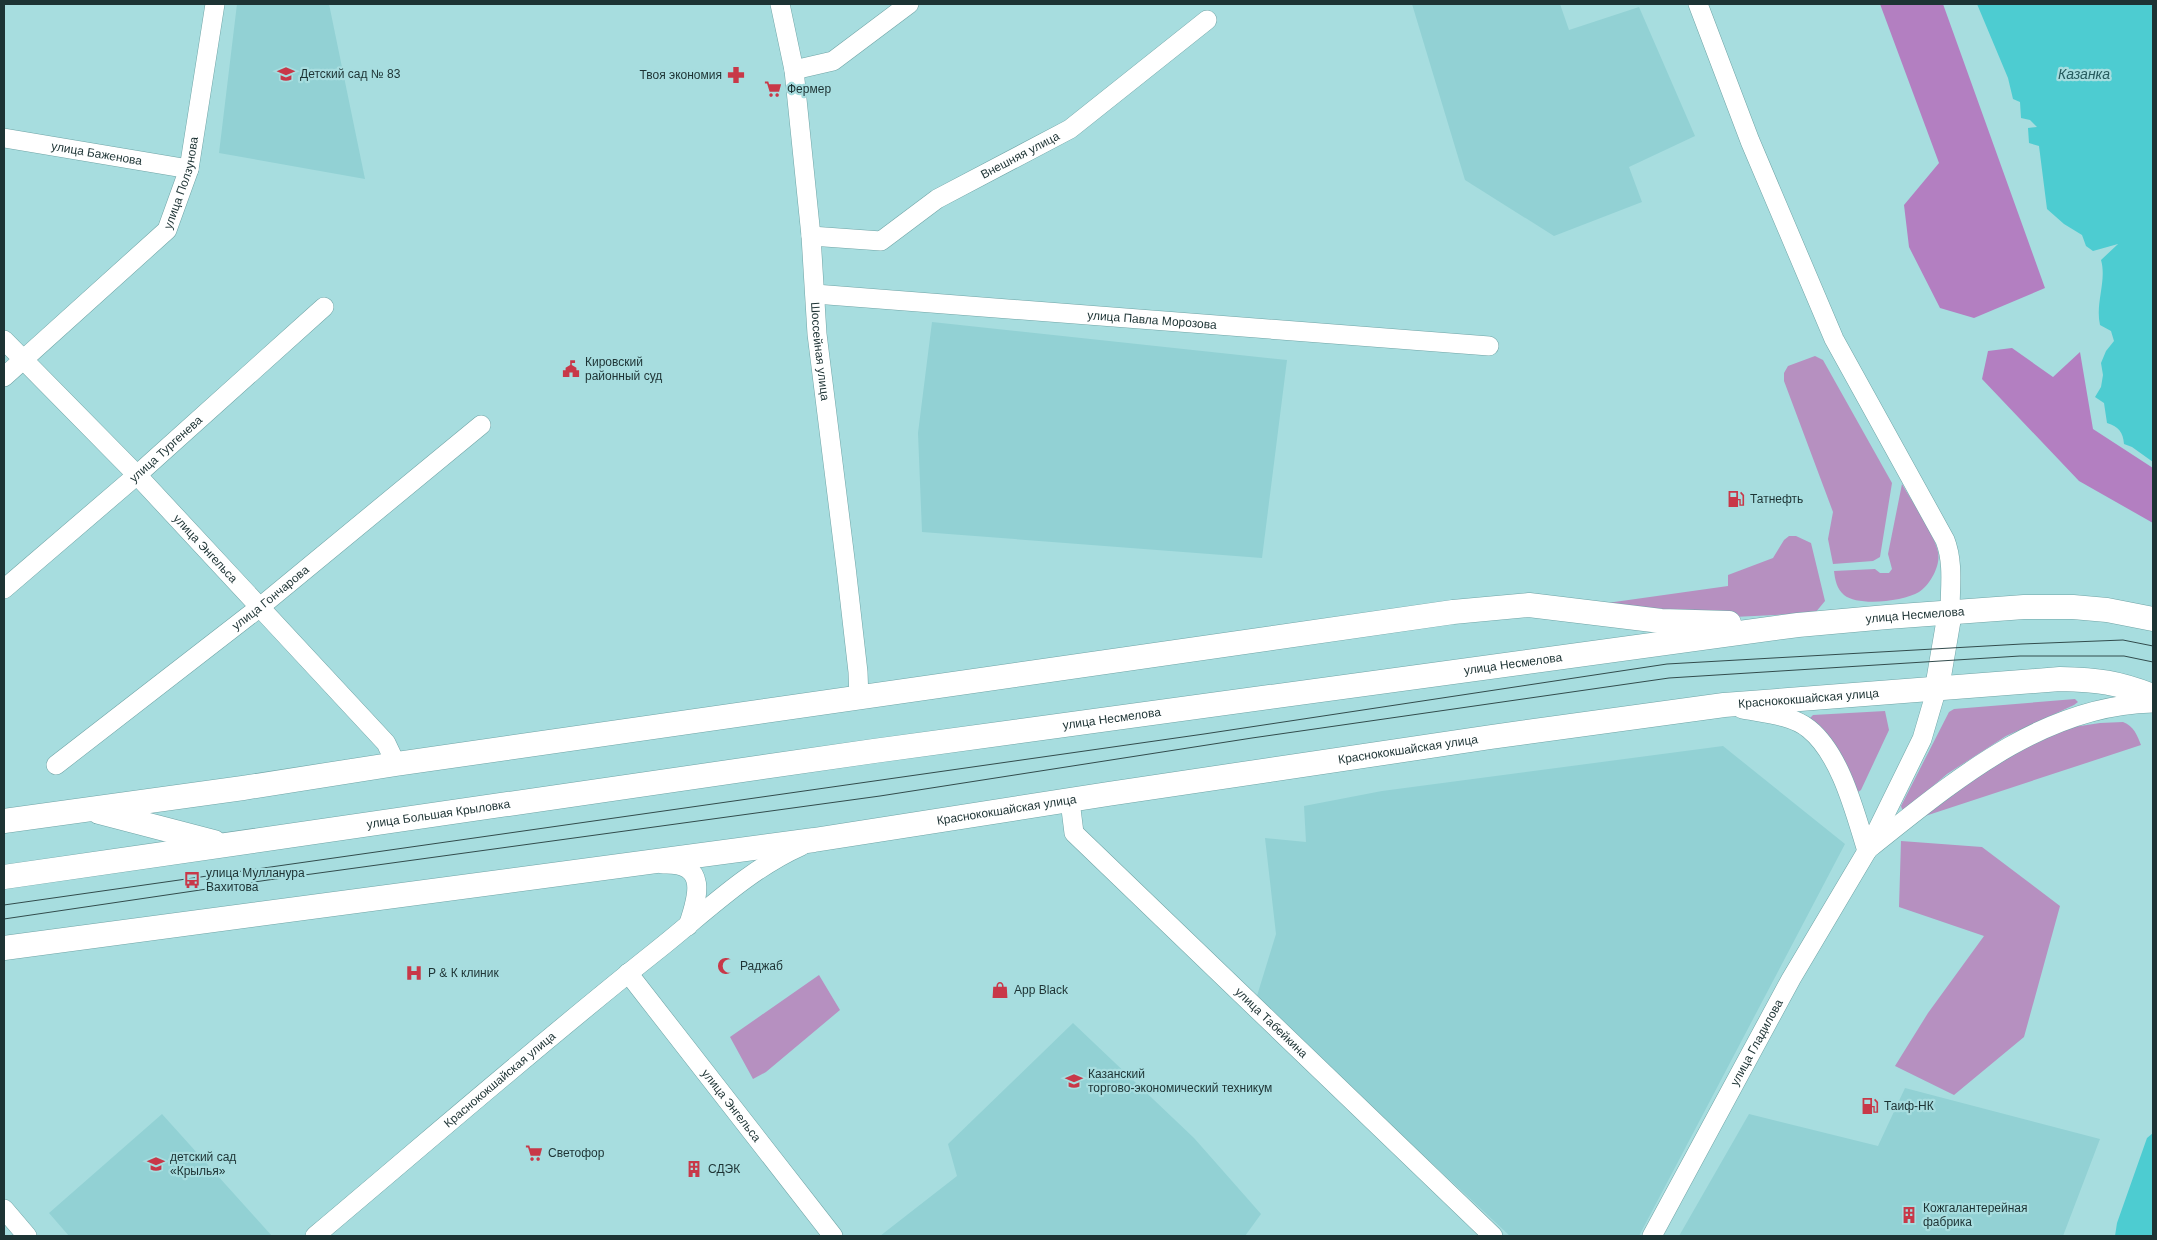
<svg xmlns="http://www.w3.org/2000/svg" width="2157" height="1240" font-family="Helvetica,sans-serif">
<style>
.built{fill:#92d1d4}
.green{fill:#b690c0}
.forest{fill:#b37fc1}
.water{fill:#4dccd1}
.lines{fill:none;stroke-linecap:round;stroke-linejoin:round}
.minor-casing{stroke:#6fa4a6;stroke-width:20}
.major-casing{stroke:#6fa4a6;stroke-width:25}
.minor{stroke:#fff;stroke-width:19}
.major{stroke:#fff;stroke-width:24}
.tram{stroke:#324c4d;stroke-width:1}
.labels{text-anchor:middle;stroke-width:4.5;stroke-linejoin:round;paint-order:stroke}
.poi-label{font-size:12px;fill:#1d3334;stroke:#a7dddf;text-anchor:start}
.street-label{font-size:12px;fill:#1d3334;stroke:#a7dddf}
.water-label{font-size:14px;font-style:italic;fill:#265b5e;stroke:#a7dddf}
</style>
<rect width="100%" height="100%" fill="#a7dddf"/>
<path class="built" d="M237,4H329L365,179L219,153Z
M1412,4H1560L1569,30L1639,7L1695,136L1629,167L1642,202L1554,236L1465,180Z
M932,322L1287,360L1262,558L922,532L918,433Z
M1723,746L1845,844L1639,1236H1510L1256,999L1276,934L1265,838L1306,842L1304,806L1382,791Z
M1073,1023L1194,1138L1261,1214L1245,1236H880L957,1176L948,1144Z
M1905,1088L2100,1139L2063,1236H1679L1749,1114L1878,1146Z
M162,1114L272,1236H69L49,1213Z"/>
<path class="green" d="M1815,356L1823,360L1892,483L1880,557L1873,561L1833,564L1828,539L1833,512L1784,381V373L1788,366Z
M1902,484C1912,502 1934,533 1938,552C1941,565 1930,585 1919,592C1904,601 1859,607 1844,595C1837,589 1835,580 1834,571L1875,569L1880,573H1889L1892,569L1888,554Z
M1789,536H1796L1811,543L1825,601L1815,613L1713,618L1600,604L1728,586V575L1773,558L1784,540Z
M2075,699L2078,702L2074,705L2006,736L1947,774L1906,809H1902L1901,806L1949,712L1954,709Z
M1885,711L1889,730L1861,790L1858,792L1807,721L1813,715Z
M2123,722C2134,726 2137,735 2141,745L1913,820L2012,752L2067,728L2100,723Z
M1901,841L1982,847L2060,906L2024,1037L1954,1095L1895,1066L1928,1013L1984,936L1899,907Z
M819,975L840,1010L766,1072L753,1079L730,1037Z"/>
<path class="forest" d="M1880,4H1943L2045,288L1974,318L1940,308L1909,247L1904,205L1939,163Z
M2012,348L2053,377L2080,352L2093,429L2153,468V523L2079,481L1982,379L1988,351Z"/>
<path class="water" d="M1977,4H2153V462L2132,447L2124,444C2123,432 2119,427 2107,423L2104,403L2095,397L2101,387L2103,375L2101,363L2106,351L2114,341L2111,331L2100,325C2095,303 2107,281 2101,260L2118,244L2093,251L2086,246L2082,235L2064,224L2047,209L2039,146L2029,143L2028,128L2037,127L2030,120L2021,118L2020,102L2013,99L2008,78Z
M2153,1133V1236H2115L2117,1223L2147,1138Z"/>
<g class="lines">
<g class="minor-casing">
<g id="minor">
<path id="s1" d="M780,4L794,70L811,236L817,334L846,567L858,672L859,699"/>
<path d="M1698,4L1750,141L1834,339L1945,540C1954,563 1950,588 1950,612"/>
<path d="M794,70L833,61L909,4"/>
<path id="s2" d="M4,138L189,169"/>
<path id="s3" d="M811,236L881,241L937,199L1070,129L1207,20"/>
<path id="s4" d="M815,294L1489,346"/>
<path id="s5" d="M4,340L137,475L386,743L396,764"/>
<path id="s6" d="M4,377L167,230L189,169L215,4"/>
<path id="s7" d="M4,589L137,475L324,307"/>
<path d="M1742,709C1763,713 1792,715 1809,729C1841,755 1855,813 1867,851"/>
<path id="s8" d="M56,765L260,607L481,425"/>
<path id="s9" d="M1070,801L1074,833L1493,1236"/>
<path d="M1871,847C1954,781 2043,705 2153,703"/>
<path d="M663,864C709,862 698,897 688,926"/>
<path id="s10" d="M628,973L833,1236"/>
<path d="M4,1209L27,1236"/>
<path id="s11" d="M315,1236C428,1141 539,1044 655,952C701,916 747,870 801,846"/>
<path id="s12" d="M1652,1236L1791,979L1867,851L1922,739L1937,688"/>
</g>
</g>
<g class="major-casing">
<g id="major">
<path d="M1937,688L1950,612"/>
<path d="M99,812L214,842"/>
<path d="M4,821L243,788L396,764L1453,612L1529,605L1661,621L1729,623"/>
<path id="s13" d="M4,877L874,751L1798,625L1887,617L2024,607H2073L2107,610L2153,619"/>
<path id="s14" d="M4,948L814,840L1108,794L1491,737L1724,705L2060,679C2099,680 2116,682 2153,696"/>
</g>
</g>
<use href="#minor" class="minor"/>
<use href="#major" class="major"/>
<path class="tram" d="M4,905L1204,734L1667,664L2022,644L2123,640L2153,646
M4,919L268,880L880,796L1252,738L1669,678L2020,656H2124L2153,662"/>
</g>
<defs>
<g id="school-bare" transform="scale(1.35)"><path d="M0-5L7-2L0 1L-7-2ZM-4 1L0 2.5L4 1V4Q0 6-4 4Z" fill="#c83848" stroke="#a7dddf" stroke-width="2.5" paint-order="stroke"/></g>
<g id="pharmacy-bare" transform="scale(1.35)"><path d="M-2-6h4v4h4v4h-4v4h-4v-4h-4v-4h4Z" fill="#c83848" stroke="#a7dddf" stroke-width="2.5" paint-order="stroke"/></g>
<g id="supermarket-bare" transform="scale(1.35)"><path d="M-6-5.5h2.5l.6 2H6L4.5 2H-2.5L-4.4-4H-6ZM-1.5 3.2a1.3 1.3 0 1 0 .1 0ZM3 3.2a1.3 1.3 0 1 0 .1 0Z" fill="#c83848" stroke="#a7dddf" stroke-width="2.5" paint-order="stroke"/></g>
<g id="civic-bare" transform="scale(1.35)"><path d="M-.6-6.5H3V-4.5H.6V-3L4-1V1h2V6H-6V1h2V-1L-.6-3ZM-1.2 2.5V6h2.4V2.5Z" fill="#c83848" stroke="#a7dddf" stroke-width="2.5" paint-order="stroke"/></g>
<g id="fuel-bare" transform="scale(1.35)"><path d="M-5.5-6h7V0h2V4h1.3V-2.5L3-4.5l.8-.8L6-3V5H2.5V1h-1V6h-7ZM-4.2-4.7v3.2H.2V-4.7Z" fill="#c83848" stroke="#a7dddf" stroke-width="2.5" paint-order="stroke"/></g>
<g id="bus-bare" transform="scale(1.35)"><path d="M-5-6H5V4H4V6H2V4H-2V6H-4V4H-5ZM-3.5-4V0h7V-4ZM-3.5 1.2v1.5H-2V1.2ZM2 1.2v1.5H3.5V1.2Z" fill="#c83848" stroke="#a7dddf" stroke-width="2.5" paint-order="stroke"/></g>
<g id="mosque-bare" transform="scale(1.35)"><path d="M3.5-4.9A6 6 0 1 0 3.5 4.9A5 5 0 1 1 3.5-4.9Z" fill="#c83848" stroke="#a7dddf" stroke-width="2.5" paint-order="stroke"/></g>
<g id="hospital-bare" transform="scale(1.35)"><path d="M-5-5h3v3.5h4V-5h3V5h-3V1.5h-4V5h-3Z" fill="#c83848" stroke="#a7dddf" stroke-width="2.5" paint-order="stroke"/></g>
<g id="shop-bare" transform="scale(1.35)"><path d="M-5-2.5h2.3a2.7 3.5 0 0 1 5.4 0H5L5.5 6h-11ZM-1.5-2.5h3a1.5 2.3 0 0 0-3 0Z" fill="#c83848" stroke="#a7dddf" stroke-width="2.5" paint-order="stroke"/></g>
<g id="university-bare" transform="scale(1.35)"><path d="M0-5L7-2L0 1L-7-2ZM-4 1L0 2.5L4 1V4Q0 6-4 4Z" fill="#c83848" stroke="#a7dddf" stroke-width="2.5" paint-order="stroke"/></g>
<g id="building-bare" transform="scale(1.35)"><path d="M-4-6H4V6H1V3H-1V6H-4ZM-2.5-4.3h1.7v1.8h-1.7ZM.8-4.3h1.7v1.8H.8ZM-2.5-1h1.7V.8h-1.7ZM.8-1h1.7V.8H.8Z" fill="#c83848" stroke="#a7dddf" stroke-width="2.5" paint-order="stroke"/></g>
</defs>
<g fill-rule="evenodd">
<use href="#school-bare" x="286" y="74"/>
<use href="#pharmacy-bare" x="736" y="75"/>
<use href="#supermarket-bare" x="773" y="89"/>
<use href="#civic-bare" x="571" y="369"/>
<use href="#fuel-bare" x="1736" y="499"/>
<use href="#bus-bare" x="192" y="880"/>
<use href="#mosque-bare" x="726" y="966"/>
<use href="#hospital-bare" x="414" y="973"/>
<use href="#shop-bare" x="1000" y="990"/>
<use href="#university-bare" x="1074" y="1081"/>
<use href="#fuel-bare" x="1870" y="1106"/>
<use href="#supermarket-bare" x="534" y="1153"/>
<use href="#school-bare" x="156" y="1164"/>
<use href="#building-bare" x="694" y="1169"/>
<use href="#building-bare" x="1909" y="1215"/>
</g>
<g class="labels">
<g class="poi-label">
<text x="300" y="78">Детский сад № 83</text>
<text x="722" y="79" text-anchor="end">Твоя экономия</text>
<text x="787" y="93">Фермер</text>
<text x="585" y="366">Кировский<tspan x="585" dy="14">районный суд</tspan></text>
<text x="1750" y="503">Татнефть</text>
<text x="206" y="877">улица Мулланура<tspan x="206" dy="14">Вахитова</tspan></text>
<text x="740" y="970">Раджаб</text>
<text x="428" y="977">Р &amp; К клиник</text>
<text x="1014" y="994">App Black</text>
<text x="1088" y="1078">Казанский<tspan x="1088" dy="14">торгово-экономический техникум</tspan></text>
<text x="1884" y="1110">Таиф-НК</text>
<text x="548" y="1157">Светофор</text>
<text x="170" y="1161">детский сад<tspan x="170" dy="14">«Крылья»</tspan></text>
<text x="708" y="1173">СДЭК</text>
<text x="1923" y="1212">Кожгалантерейная<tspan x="1923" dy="14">фабрика</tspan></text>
</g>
<g class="street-label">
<text dy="4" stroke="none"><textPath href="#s2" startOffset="94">улица Баженова</textPath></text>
<text dy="4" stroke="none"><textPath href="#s3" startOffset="234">Внешняя улица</textPath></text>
<text dy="4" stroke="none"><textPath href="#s6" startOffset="269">улица Ползунова</textPath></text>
<text dy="4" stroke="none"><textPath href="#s4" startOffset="338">улица Павла Морозова</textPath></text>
<text dy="4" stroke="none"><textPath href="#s1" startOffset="350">Шоссейная улица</textPath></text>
<text dy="4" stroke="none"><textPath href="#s7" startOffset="214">улица Тургенева</textPath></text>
<text dy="4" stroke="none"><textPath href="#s5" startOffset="290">улица Энгельса</textPath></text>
<text dy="4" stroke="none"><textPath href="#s8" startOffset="272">улица Гончарова</textPath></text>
<text dy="4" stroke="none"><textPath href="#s13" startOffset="1929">улица Несмелова</textPath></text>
<text dy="4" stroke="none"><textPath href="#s13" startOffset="1524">улица Несмелова</textPath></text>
<text dy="4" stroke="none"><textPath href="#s14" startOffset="1822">Краснококшайская улица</textPath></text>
<text dy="4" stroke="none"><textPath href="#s13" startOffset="1119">улица Несмелова</textPath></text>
<text dy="4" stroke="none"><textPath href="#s14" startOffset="1418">Краснококшайская улица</textPath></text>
<text dy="4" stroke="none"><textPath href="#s14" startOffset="1012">Краснококшайская улица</textPath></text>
<text dy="4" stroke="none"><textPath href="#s13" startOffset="439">улица Большая Крыловка</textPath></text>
<text dy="4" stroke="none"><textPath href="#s9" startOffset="306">улица Табейкина</textPath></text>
<text dy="4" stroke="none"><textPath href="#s12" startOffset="220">улица Гладилова</textPath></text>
<text dy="4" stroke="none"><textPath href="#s11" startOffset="242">Краснококшайская улица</textPath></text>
<text dy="4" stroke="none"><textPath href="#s10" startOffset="168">улица Энгельса</textPath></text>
</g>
<g class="water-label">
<text x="2084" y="79">Казанка</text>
</g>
</g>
<rect width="2157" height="1240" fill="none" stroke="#1d3334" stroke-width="10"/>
</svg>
